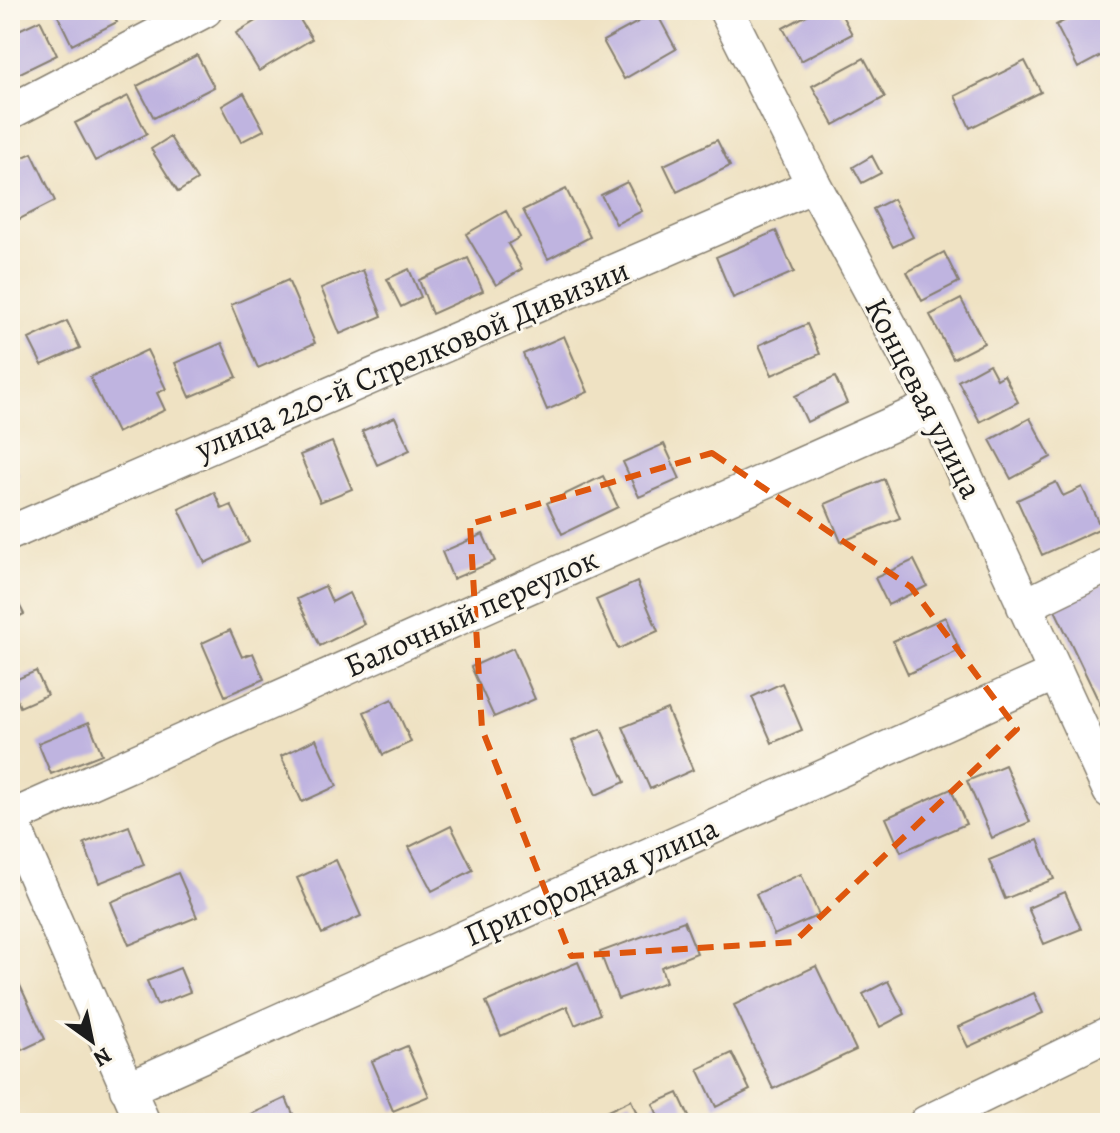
<svg xmlns="http://www.w3.org/2000/svg" width="1120" height="1133" font-family="Alegreya,serif">
<style>
.building{fill:#bfb4e0}
.lines{fill:none;stroke-linecap:round;stroke-linejoin:round}
.minor-casing{stroke:#867f70;stroke-width:37}
.minor{stroke:#fff;stroke-width:34}
.marked{fill:none;stroke:#de560d;stroke-width:6;stroke-dasharray:16 10;stroke-linejoin:round}
.labels{text-anchor:middle;stroke-width:6;stroke-linejoin:round;paint-order:stroke}
.street-label{font-size:32px;fill:#1c1c1c;stroke:#fbf7ec}
</style>
<rect width="100%" height="100%" fill="#fbf7ec"/>
<filter id="ink" filterUnits="userSpaceOnUse"><feTurbulence type="fractalNoise" baseFrequency=".0125" numOctaves="2"/><feDisplacementMap in="SourceGraphic" scale="16" xChannelSelector="R" yChannelSelector="G"/><feConvolveMatrix kernelMatrix="1 2 1 2 8 2 1 2 1" color-interpolation-filters="sRGB"/></filter>
<filter id="wash" filterUnits="userSpaceOnUse"><feTurbulence type="fractalNoise" baseFrequency=".006" numOctaves="4" result="noise"/><feDisplacementMap in="SourceGraphic" scale="32" xChannelSelector="R" yChannelSelector="G"/><feGaussianBlur stdDeviation="1.8" result="paint"/><feColorMatrix in="noise" values="0 0 0 0 0 0 0 0 0 0 0 0 0 0 0 0 0 1.4 0 .05"/><feComposite in="paint" operator="in"/></filter>
<g filter="url(#wash)">
<rect width="100%" height="100%" fill="#efe2c3"/>
<g id="blocks">
<path class="building" d="M55,10H110L117,22L72,45Z
M273,10H294L312,39L259,71L236,33Z
M588,10H617L595,22Z
M816,10H839L852,34L801,61L783,28Z
M1085,10H1110V51L1078,68L1056,25Z
M656,12L676,49L624,79L603,41Z
M40,20L57,55L16,75L10,63V34Z
M197,55L214,87L154,118L137,86Z
M864,58L885,97L834,125L812,86Z
M1025,61L1041,92L970,128L955,96Z
M244,93L264,130L241,142L222,106Z
M128,96L147,134L95,161L75,123Z
M170,137L197,180L178,192L151,149Z
M717,140L730,166L677,192L664,165Z
M32,153L55,201L14,222L10,214V163Z
M872,156L881,173L862,183L853,167Z
M627,182L642,211L616,224L601,195Z
M566,189L590,237L548,259L523,210Z
M893,199L913,237L893,247L873,209Z
M506,211L520,237L508,244L522,269L496,285L466,234Z
M776,231L794,272L733,298L716,257Z
M944,252L959,282L922,301L907,272Z
M468,258L483,291L432,314L419,280Z
M409,269L421,297L401,307L387,279Z
M363,270L382,316L340,334L321,288Z
M288,280L315,343L258,368L231,305Z
M961,299L984,343L953,359L930,315Z
M67,321L80,348L42,365L29,339Z
M807,324L820,354L772,375L759,345Z
M564,336L588,392L547,410L523,354Z
M222,343L237,377L190,397L175,363Z
M147,350L166,389L157,393L165,410L117,433L90,377Z
M989,364L997,379L1004,375L1018,402L980,422L958,381Z
M835,377L847,403L807,422L795,396Z
M395,417L410,450L377,465L362,431Z
M1030,418L1051,457L1011,479L990,440Z
M332,442L352,489L320,502L300,455Z
M664,444L680,479L639,497L623,462Z
M10,454L19,475L10,479Z
M603,476L618,507L562,534L547,503Z
M884,479L900,518L841,542L825,504Z
M1056,482L1063,496L1082,487L1101,528L1042,555L1017,500Z
M214,492L222,509L231,505L249,542L205,563L179,509Z
M483,534L495,561L453,579L442,552Z
M914,560L927,586L888,605L875,578Z
M1110,581V725L1054,608Z
M637,582L658,631L618,649L596,600Z
M325,586L332,602L349,593L364,624L320,646L297,599Z
M10,587L24,614L10,621Z
M945,617L960,650L908,674L893,641Z
M230,630L242,657L253,653L264,679L225,696L202,643Z
M513,648L535,699L494,717L471,667Z
M36,671L47,695L20,707L10,682Z
M782,683L802,730L772,743L752,697Z
M392,699L411,742L383,755L364,712Z
M667,709L693,770L650,789L623,727Z
M89,722L102,754L51,774L38,743Z
M601,729L625,782L596,795L572,741Z
M316,739L337,786L302,802L281,756Z
M1005,765L1030,822L992,838L967,781Z
M951,789L966,824L901,852L886,818Z
M129,826L144,865L99,883L84,843Z
M451,826L473,870L432,891L409,847Z
M1038,840L1054,879L1005,899L989,860Z
M336,860L361,916L322,934L297,878Z
M178,873L197,917L129,945L111,902Z
M801,874L819,915L774,935L756,894Z
M1065,892L1081,929L1044,944L1028,908Z
M684,921L697,953L661,967L666,982L618,999L600,952Z
M578,962L600,1014L575,1025L567,1006L501,1036L486,1002Z
M10,964L45,1039L22,1050L10,1025Z
M816,966L856,1050L773,1089L734,1005Z
M180,968L190,992L157,1005L147,981Z
M888,981L905,1014L880,1027L863,994Z
M1034,993L1043,1013L968,1047L958,1027Z
M407,1046L429,1096L393,1111L372,1061Z
M732,1053L750,1090L716,1107L698,1069Z
M678,1093L692,1123H661L653,1104Z
M286,1098L297,1123H232Z
M631,1100L641,1123H582Z"/>
</g>
</g>
<g filter="url(#ink)">
<use href="#blocks" fill-opacity="0" stroke="#867f70" stroke-width="2"/>
<g class="lines">
<g class="minor-casing">
<path id="minor" d="M726,10L814,185L933,406L1110,791
M10,112L205,10
M10,533L814,185
M1024,606L1110,564
M10,818L933,406
M10,818L143,1123
M127,1089L1056,673
M926,1123L1110,1033"/>
</g>
<use href="#minor" class="minor"/>
</g>
</g>
<path class="marked" d="M712,453L911,587L1017,729L794,942L571,956L482,729L470,524Z"/>
<g class="labels">
<g class="street-label">
<text transform="translate(412 359) rotate(-23)" y="11">улица 220-й Стрелковой Дивизии</text>
<text transform="translate(924 398) rotate(63)" y="11">Концевая улица</text>
<text transform="translate(471 612) rotate(-24)" y="11">Балочный переулок</text>
<text transform="translate(591 881) rotate(-24)" y="11">Пригородная улица</text>
</g>
</g>
<rect width="1120" height="1133" fill="none" stroke="#fbf7ec" stroke-width="40"/>
<g transform="translate(92 1041) rotate(147)" stroke="#fbf7ec" stroke-width="6" paint-order="stroke">
<path d="M0-6L14 30L0 20L-14 30Z" fill="#1c1c1c"/>
<text y="-12" font-size="22" font-weight="bold" text-anchor="middle" fill="#1c1c1c">N</text>
</g>
</svg>
